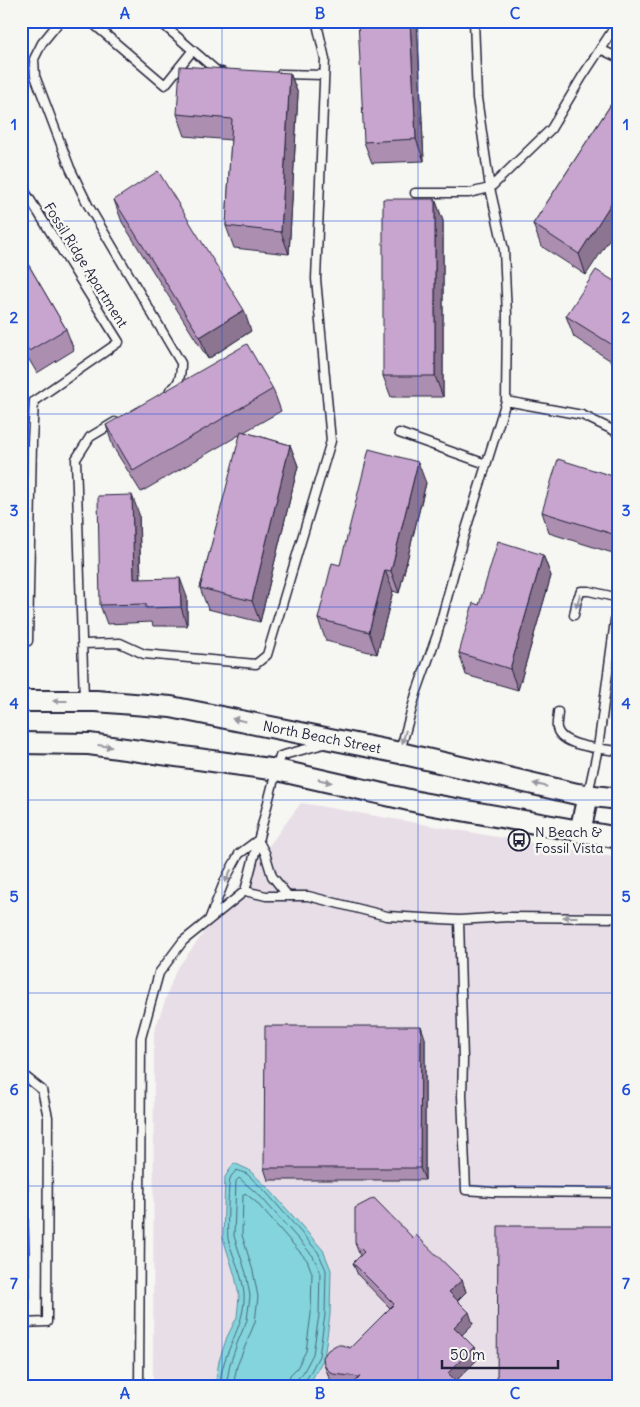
<svg xmlns="http://www.w3.org/2000/svg" width="640" height="1407" font-family="Delius,sans-serif">
<style>
.built{fill:#e8dee7}
.water{fill:#83d4dc;stroke:#5c8d9c}
.lines{fill:none;stroke-linecap:round;stroke-linejoin:round}
.shore{stroke:#49697b;stroke-width:1}
.service-casing{stroke:#22223b;stroke-width:11}
.secondary-casing{stroke:#22223b;stroke-width:24}
.service{stroke:#f6f6f2;stroke-width:8}
.secondary{stroke:#f6f6f2;stroke-width:20}
.wall{fill:#ac8eb1;stroke:#22223b}
.shaded-wall{fill:#8c7490;stroke:#22223b}
.building{fill:#c8a5ce;stroke:#22223b}
.oneway{fill:#9797a0}
.grid{fill:none;stroke:#1d4ed8;stroke-width:1;stroke-opacity:0.55}
.labels{text-anchor:middle;stroke-width:5;stroke-linejoin:round;paint-order:stroke}
.street-label{font-size:14px;fill:#22223b;stroke:#f6f6f2}
.poi-label{font-size:14px;fill:#22223b;stroke:#f6f6f2;text-anchor:start}
.neatline{fill:none;stroke:#1d4ed8;stroke-width:2}
.grid-label{font-size:16px;text-anchor:middle;font-weight:bold;fill:#1d4ed8}
</style>
<rect width="100%" height="100%" fill="#f6f6f2"/>
<filter id="ink" filterUnits="userSpaceOnUse"><feTurbulence type="fractalNoise" baseFrequency=".02" numOctaves="2"/><feDisplacementMap in="SourceGraphic" scale="10" xChannelSelector="R" yChannelSelector="G"/><feConvolveMatrix kernelMatrix="1 2 1 2 8 2 1 2 1" color-interpolation-filters="sRGB"/></filter>
<g filter="url(#ink)">
<path class="built" d="M301,803L619,858V1386H153L154,1032L176,970Z"/>
<path class="water" d="M234,1163L249,1170L269,1189L323,1250L331,1270L330,1315L324,1358L311,1381L304,1386H215L219,1361L227,1337L237,1317L239,1296L235,1276L223,1238L225,1177Z"/>
<g class="lines">
<path class="shore" d="M220,1386C220,1354 246,1327 244,1294C243,1275 233,1258 228,1239C227,1233 228,1185 230,1179C231,1175 235,1172 237,1170L247,1174L266,1192L318,1252L326,1270L325,1315L319,1356L308,1377L303,1381L302,1386
M226,1386L230,1364L238,1341L247,1320L250,1296L246,1273L234,1236L236,1181L239,1178L261,1197L313,1256L320,1271L319,1315L313,1354L303,1373L297,1379L296,1386
M233,1386L237,1366L255,1322L258,1297L253,1271L242,1235L243,1195L245,1193L256,1202L307,1260L312,1273L311,1314L306,1351L297,1368L290,1375L288,1386"/>
<g class="service-casing">
<path id="service" d="M60,21L42,43L34,59L35,76L70,168L88,205L181,363C181,374 180,384 170,390
M90,21L165,85L193,50
M159,21L218,72H222
M600,49L619,58
M281,74L324,75
M21,185L119,342L34,401L32,442L28,641H21
M415,193H469L490,188L551,129L582,77L612,31L613,21
M506,401L582,415L619,433
M399,433L486,464
M574,615L577,600L581,591H589L619,598
M82,644L120,643L144,654L256,664L267,655L331,441L316,279L325,59L317,24L314,21
M84,699L76,459L90,437L115,422
M558,712C558,717 556,724 557,728C561,747 604,749 619,751
M400,751L416,694L437,635L463,539L506,401L507,315L504,250L490,188L477,98L474,21
M588,794L598,748L618,598
M245,891L266,896H308L387,916L459,920L463,1060L462,1095L466,1190L492,1192L619,1193
M209,920L225,880L239,854L258,840L265,853L272,876L288,896
M459,920L508,917L619,918
M21,1073L42,1090L48,1117L47,1322L21,1323
M139,1386L141,1038L159,973L183,941L245,891L280,756L324,744"/>
</g>
<g class="secondary-casing">
<path id="secondary" d="M21,701H96L171,707L400,753L577,794L619,799
M21,743L89,744L277,770L422,803L619,838
M580,832L588,795"/>
</g>
<use href="#service" class="service"/>
<use href="#secondary" class="secondary"/>
</g>
<path class="wall" d="M417,21L424,161L372,163L364,142Z
M290,73L298,94L289,254L234,248L226,226L231,140L185,136L177,114Z
M619,92L586,275L541,246L533,224Z
M435,199L443,221V397H391L383,376Z
M114,200L251,331L208,359L122,222Z
M21,252L66,329L74,350L37,373L21,346Z
M619,284V366L574,337L566,316Z
M273,389L281,411L244,432L290,445L298,466L260,622L208,609L200,588L241,434L141,492L113,447L106,425Z
M619,478V555L549,533L542,512Z
M426,483L399,593L393,591L377,654L326,641L318,619L340,565Z
M139,514L141,579L187,597V626H153L152,622L107,624L100,605Z
M543,555L551,576L518,690L466,675L459,653L479,605Z
M425,1038V1180H268L264,1168Z
M21,1136L27,1151L30,1300H21Z
M413,1238L462,1280L466,1292L457,1300L473,1324L462,1335L474,1347L478,1359L456,1381L461,1386H338L332,1382L329,1377L324,1365L350,1348L390,1308L358,1275L353,1263L360,1256L355,1243Z"/>
<path class="shaded-wall" d="M410,21H417L424,161L416,139Z
M290,73L298,94L289,254L281,232Z
M619,191V225L586,275L579,254Z
M435,199L443,221V397L435,376Z
M244,310L251,331L208,359L200,337Z
M290,445L298,466L260,622L252,601Z
M418,462L426,483L399,593L391,571Z
M132,495L139,514L141,598L134,579Z
M543,555L551,576L518,690L510,669Z
M385,570L393,591L377,654L369,632Z
M180,578L187,597V626L181,607Z
M421,1026L425,1038V1180L420,1168Z
M22,1136L27,1151L30,1300L24,1284Z
M462,1280L466,1292L454,1304L449,1292Z
M469,1312L473,1324L458,1339L454,1327Z
M474,1347L478,1359L452,1385L448,1373Z"/>
<path class="building" d="M358,21H410L416,139L364,142Z
M180,66L290,73L281,232L226,226L232,119L177,114Z
M619,92V191L579,254L533,224Z
M158,171L244,310L200,337L114,200Z
M383,199H435V376H383Z
M21,252L66,329L29,351L21,338Z
M596,270L619,284V349L566,316Z
M247,344L273,389L133,471L106,425Z
M241,431L290,445L252,601L200,588Z
M369,449L418,462L391,571L385,570L369,632L318,619L332,563L340,565Z
M558,459L619,478V536L542,512Z
M132,495L134,579L180,578L181,607L146,608V604L100,605L98,496Z
M498,541L543,555L510,669L459,653L473,603L479,605Z
M265,1026H421L420,1168H264Z
M21,1136L24,1284H21Z
M374,1198L413,1238L416,1235L462,1280L449,1292L469,1312L454,1327L474,1347L448,1373L461,1386H351L360,1377L333,1374L328,1370L324,1365L323,1357L328,1350L336,1345H342L350,1348L394,1304L353,1263L364,1252L355,1243V1208Z
M498,1226H619V1386H497Z"/>
<defs><path id="oneway-solid" d="M-6-.8H1V-3.2L6.5 0L1 3.2V.8H-6Z" transform="scale(1.25)"/></defs>
<g class="oneway">
<use href="#oneway-solid" transform="translate(578 601) rotate(106)"/>
<use href="#oneway-solid" transform="translate(60 701) rotate(180)"/>
<use href="#oneway-solid" transform="translate(239 720) rotate(-169)"/>
<use href="#oneway-solid" transform="translate(404 737) rotate(105)"/>
<use href="#oneway-solid" transform="translate(105 746) rotate(8)"/>
<use href="#oneway-solid" transform="translate(325 781) rotate(13)"/>
<use href="#oneway-solid" transform="translate(540 785) rotate(-167)"/>
<use href="#oneway-solid" transform="translate(228 876) rotate(116)"/>
<use href="#oneway-solid" transform="translate(570 917) rotate(180)"/>
</g>
</g>
<path class="grid" d="M222,21V1386M418,21V1386M21,221H619M21,414H619M21,607H619M21,800H619M21,993H619M21,1186H619"/>
<defs>
<g id="bus-ring" transform="scale(1.125)"><circle r="9.5" fill="#f6f6f2" stroke="#22223b" stroke-width="1.5"/><path d="M-5-6H5V4H4V6H2V4H-2V6H-4V4H-5ZM-3.5-4V0h7V-4ZM-3.5 1.2v1.5H-2V1.2ZM2 1.2v1.5H3.5V1.2Z" fill="#22223b"/></g>
</defs>
<g fill-rule="evenodd">
<use href="#bus-ring" x="519" y="840"/>
</g>
<g class="labels">
<g class="street-label">
<text transform="translate(86 265) rotate(58)" y="5">Fossil Ridge Apartment</text>
<text transform="translate(322 737) rotate(11)" y="5">North Beach Street</text>
</g>
<g class="poi-label">
<text x="535" y="837">N Beach &amp;<tspan x="535" dy="16">Fossil Vista</tspan></text>
</g>
</g>
<rect width="640" height="1407" fill="none" stroke="#f6f6f2" stroke-width="55"/>
<path d="M442 1360v8h116v-8" fill="none" stroke="#22223b" stroke-width="2.5"/>
<text x="450" y="1360" font-size="15" fill="#22223b" stroke="#f6f6f2" stroke-width="4" paint-order="stroke">50 m</text>
<rect x="28" y="28" width="584" height="1352" class="neatline"/>
<g class="grid-label">
<text x="125" y="19">A</text>
<text x="320" y="19">B</text>
<text x="515" y="19">C</text>
<text x="14" y="130">1</text>
<text x="626" y="130">1</text>
<text x="14" y="323">2</text>
<text x="626" y="323">2</text>
<text x="14" y="516">3</text>
<text x="626" y="516">3</text>
<text x="14" y="709">4</text>
<text x="626" y="709">4</text>
<text x="14" y="902">5</text>
<text x="626" y="902">5</text>
<text x="14" y="1095">6</text>
<text x="626" y="1095">6</text>
<text x="14" y="1289">7</text>
<text x="626" y="1289">7</text>
<text x="125" y="1399">A</text>
<text x="320" y="1399">B</text>
<text x="515" y="1399">C</text>
</g>
</svg>
